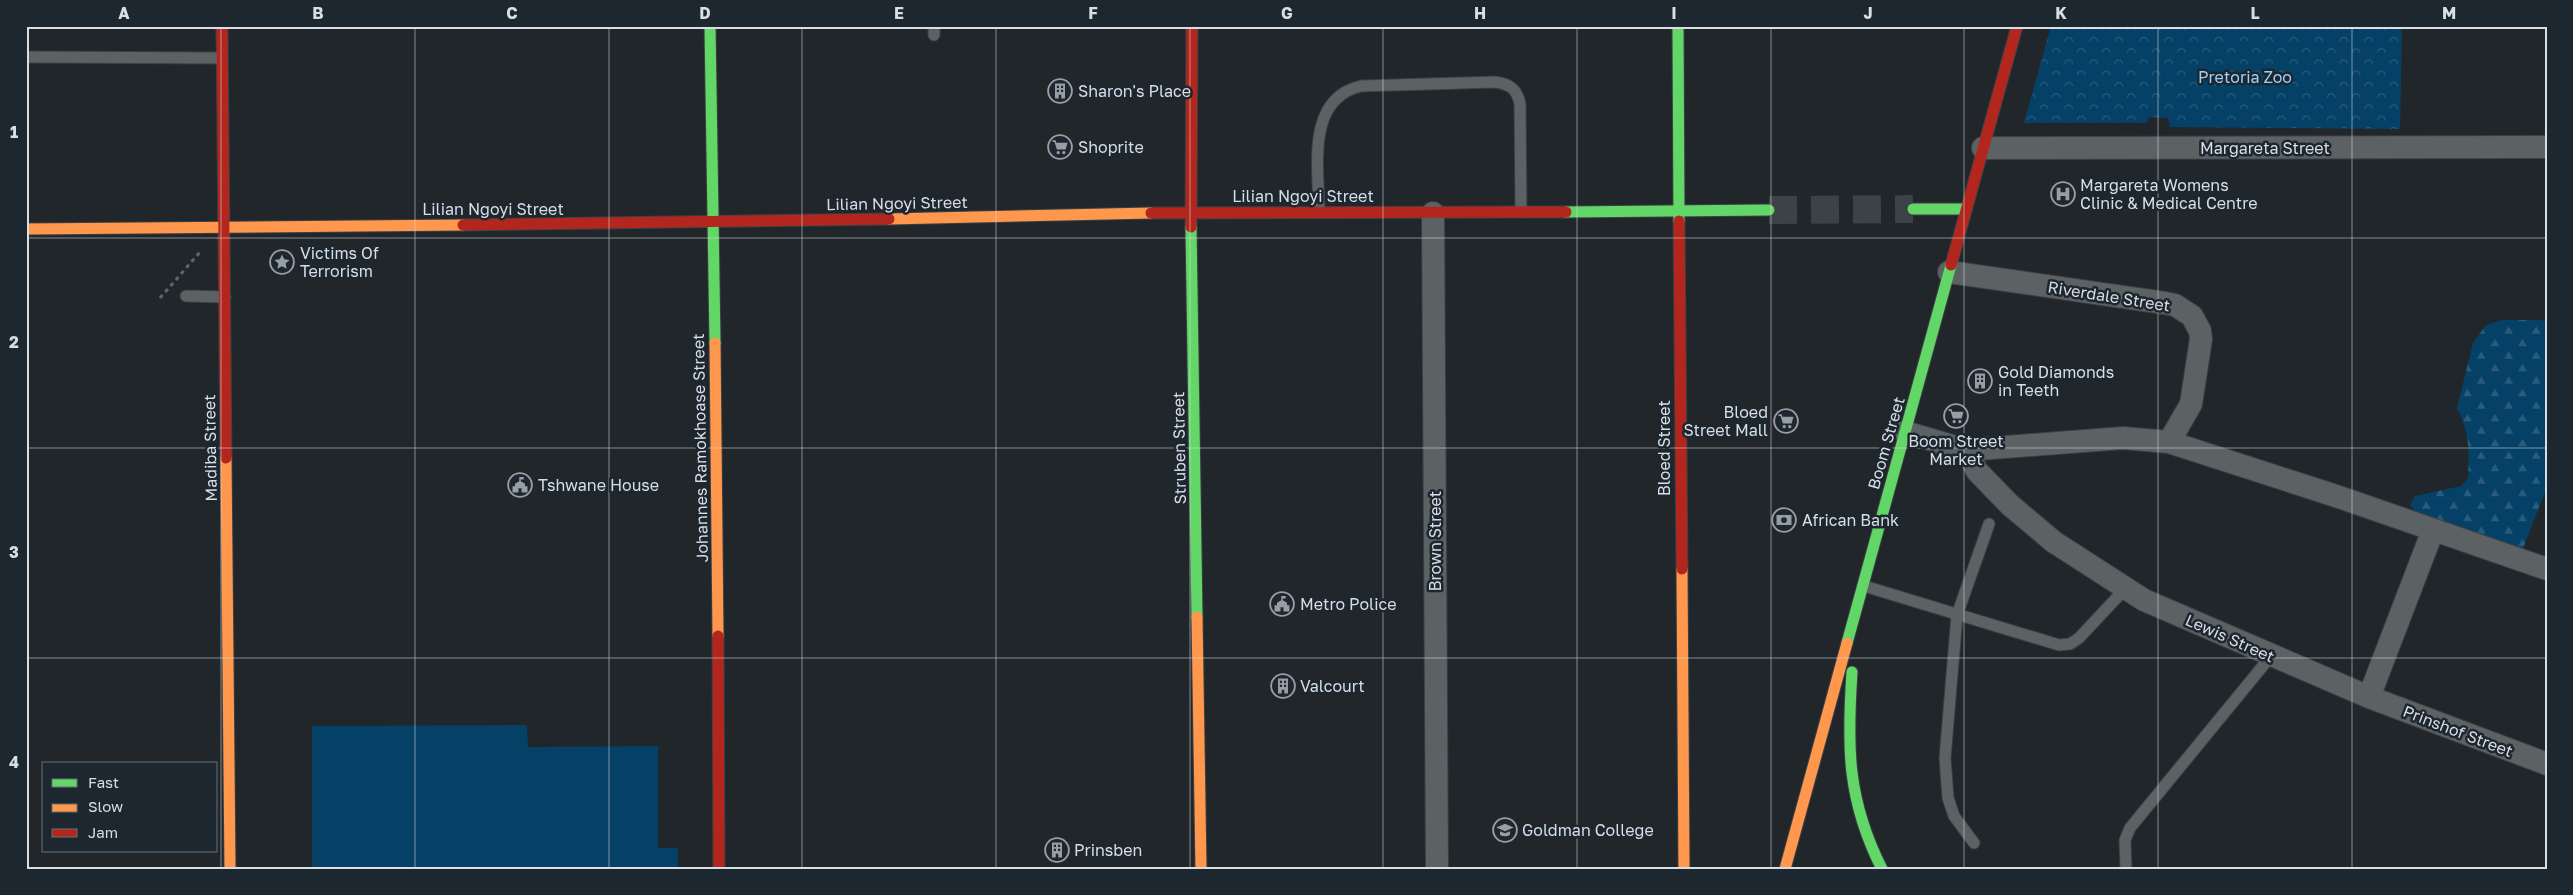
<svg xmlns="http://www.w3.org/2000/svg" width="2573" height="895" font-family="'Golos Text',sans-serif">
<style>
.grass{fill:#054066}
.forest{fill:url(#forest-firs)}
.park{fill:url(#park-crowns)}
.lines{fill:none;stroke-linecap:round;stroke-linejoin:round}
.secondary-tunnel{stroke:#3c4247;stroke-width:28;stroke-dasharray:28 14;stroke-linecap:butt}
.lane-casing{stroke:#3c4045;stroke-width:13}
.street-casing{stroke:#3c4045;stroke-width:24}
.fast-casing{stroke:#3c4045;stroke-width:13}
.slow-casing{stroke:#3c4045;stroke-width:13}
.jam-casing{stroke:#3c4045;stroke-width:13}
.path{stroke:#616568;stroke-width:3;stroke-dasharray:4 4;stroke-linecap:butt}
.lane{stroke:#5c6164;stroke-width:11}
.street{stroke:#5c6164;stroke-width:22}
.fast{stroke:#63d668;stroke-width:11}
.slow{stroke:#ff974d;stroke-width:11}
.jam{stroke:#b3261e;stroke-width:11}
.grid{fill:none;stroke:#d8dee4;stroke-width:1;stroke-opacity:0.55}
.labels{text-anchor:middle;stroke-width:5;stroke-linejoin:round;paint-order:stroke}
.park-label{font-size:16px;fill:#9dd0fd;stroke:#1d272f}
.poi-label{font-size:16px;fill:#d8dee4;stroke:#1d272f;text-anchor:start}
.street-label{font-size:16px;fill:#d8dee4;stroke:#1d272f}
.neatline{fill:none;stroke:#d8dee4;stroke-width:2}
.grid-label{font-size:16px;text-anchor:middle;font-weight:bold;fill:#d8dee4}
</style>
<defs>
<pattern id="forest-firs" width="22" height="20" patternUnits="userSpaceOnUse" patternTransform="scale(1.25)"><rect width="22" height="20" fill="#054066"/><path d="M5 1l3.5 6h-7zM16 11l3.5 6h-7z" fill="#295b7c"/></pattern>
<pattern id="park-crowns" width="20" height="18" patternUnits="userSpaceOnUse" patternTransform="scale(1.25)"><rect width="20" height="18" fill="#054066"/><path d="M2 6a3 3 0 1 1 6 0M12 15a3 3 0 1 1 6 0" fill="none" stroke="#295b7c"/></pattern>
</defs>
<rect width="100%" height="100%" fill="#21262b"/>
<path class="grass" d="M527,725L528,747L658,746V848H678V869H312V726Z"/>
<path class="forest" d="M2502,320H2547V487L2522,551L2419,515L2410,505L2415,496L2461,486L2468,478C2469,451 2470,433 2457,408L2473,343L2486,325Z"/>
<path class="park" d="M2051,26H2402L2400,129L2170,127L2168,118L2148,117L2147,123H2024Z"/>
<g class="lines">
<path class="secondary-tunnel" d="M1769,210L1913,209"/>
<g class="lane-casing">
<path id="lane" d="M934,26V35
M27,57L222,58
M1319,212C1319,169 1305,99 1361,86L1495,82C1510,84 1517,89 1520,104L1521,212
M186,296L225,297
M1864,586L2059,645L2070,644L2079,638L2125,589
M1974,843L1954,816L1948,798L1945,758L1957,615L1989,524
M2126,869L2125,840L2130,828L2271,656"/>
</g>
<g class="street-casing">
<path id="street" d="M1983,148L2547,147
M1433,213L1437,869
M1949,272L2165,303L2175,305L2192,316L2200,331L2201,339L2191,404L2169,442
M1905,432L1966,450L2123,438L2169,442L2339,497L2547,569
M1966,450L1977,471L2010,505L2054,542L2144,600L2369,697L2547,764
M2369,697L2433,530"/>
</g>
<g class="fast-casing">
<path id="fast" d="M710,26L715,343
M1678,26L1679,221
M1913,209H1966
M1566,212L1769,210
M1191,227L1197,617
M1847,643L1951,265
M1852,672C1847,747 1847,800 1882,869"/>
</g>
<g class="slow-casing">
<path id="slow" d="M889,219L1151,213
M26,229L463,225
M715,343L718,636
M226,458L230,869
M1682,569L1684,869
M1197,617L1201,869
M1785,869L1847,643"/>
</g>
<g class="jam-casing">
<path id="jam" d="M222,26L226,458
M1151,213L1566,212
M1679,221L1682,569
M463,225L889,219
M1191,227L1192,26
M1951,265L2017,26
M718,636L719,869"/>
</g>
<path class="path" d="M160,298L201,251"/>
<use href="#lane" class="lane"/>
<use href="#street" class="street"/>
<use href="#fast" class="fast"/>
<use href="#slow" class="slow"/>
<use href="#jam" class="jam"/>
</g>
<path class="grid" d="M221,26V869M415,26V869M609,26V869M802,26V869M996,26V869M1190,26V869M1383,26V869M1577,26V869M1771,26V869M1964,26V869M2158,26V869M2352,26V869M26,238H2547M26,448H2547M26,658H2547"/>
<defs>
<g id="building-ring" transform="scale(1.25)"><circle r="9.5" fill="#1d272f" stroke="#989ea3" stroke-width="1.5"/><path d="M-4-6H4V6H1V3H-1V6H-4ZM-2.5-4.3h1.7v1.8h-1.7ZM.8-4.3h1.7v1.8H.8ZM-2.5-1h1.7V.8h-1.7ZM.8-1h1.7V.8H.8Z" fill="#989ea3"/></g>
<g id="supermarket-ring" transform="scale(1.25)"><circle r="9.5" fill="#1d272f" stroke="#989ea3" stroke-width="1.5"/><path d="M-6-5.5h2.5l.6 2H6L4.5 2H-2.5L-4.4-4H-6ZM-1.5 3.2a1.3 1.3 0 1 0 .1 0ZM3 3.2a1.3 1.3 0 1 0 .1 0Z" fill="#989ea3"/></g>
<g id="hospital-ring" transform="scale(1.25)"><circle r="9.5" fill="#1d272f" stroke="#989ea3" stroke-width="1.5"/><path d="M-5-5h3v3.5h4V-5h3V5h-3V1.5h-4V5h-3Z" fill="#989ea3"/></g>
<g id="sight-ring" transform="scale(1.25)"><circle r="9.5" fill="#1d272f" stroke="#989ea3" stroke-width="1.5"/><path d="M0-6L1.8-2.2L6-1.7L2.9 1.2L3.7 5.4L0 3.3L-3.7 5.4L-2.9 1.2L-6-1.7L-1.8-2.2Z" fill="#989ea3"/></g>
<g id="civic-ring" transform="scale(1.25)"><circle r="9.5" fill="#1d272f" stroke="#989ea3" stroke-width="1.5"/><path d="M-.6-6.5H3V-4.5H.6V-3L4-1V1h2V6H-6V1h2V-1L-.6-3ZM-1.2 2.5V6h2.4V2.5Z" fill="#989ea3"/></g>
<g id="bank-ring" transform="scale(1.25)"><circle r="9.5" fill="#1d272f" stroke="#989ea3" stroke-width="1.5"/><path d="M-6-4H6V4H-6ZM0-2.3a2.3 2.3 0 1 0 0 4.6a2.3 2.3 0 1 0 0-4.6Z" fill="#989ea3"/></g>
<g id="university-ring" transform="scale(1.25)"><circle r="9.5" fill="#1d272f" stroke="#989ea3" stroke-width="1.5"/><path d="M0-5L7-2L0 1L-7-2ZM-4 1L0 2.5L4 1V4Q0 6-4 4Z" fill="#989ea3"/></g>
</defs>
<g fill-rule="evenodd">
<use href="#building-ring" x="1060" y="91"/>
<use href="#supermarket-ring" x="1060" y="147"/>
<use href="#hospital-ring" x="2063" y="194"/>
<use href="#sight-ring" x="282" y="262"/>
<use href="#building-ring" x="1980" y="381"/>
<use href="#supermarket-ring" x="1956" y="416"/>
<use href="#supermarket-ring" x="1786" y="421"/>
<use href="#civic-ring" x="520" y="485"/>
<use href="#bank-ring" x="1784" y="520"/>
<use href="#civic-ring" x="1282" y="604"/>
<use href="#building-ring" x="1283" y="686"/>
<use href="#university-ring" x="1505" y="830"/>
<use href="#building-ring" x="1057" y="850"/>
</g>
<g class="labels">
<g class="park-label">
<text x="2245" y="83">Pretoria Zoo</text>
</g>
<g class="poi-label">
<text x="1078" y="97">Sharon's Place</text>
<text x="1078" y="153">Shoprite</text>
<text x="2080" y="191">Margareta Womens<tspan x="2080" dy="18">Clinic &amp; Medical Centre</tspan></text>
<text x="300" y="259">Victims Of<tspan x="300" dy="18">Terrorism</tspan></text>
<text x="1998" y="378">Gold Diamonds<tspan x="1998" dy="18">in Teeth</tspan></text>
<text x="1768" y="418" text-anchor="end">Bloed<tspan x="1768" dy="18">Street Mall</tspan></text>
<text x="1956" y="447" text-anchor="middle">Boom Street<tspan x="1956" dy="18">Market</tspan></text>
<text x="538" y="491">Tshwane House</text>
<text x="1802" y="526">African Bank</text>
<text x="1300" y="610">Metro Police</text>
<text x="1300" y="692">Valcourt</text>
<text x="1522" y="836">Goldman College</text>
<text x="1074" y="856">Prinsben</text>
</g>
<g class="street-label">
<text x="2265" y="154">Margareta Street</text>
<text x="1303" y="202">Lilian Ngoyi Street</text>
<text transform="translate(897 203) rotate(-1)" y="6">Lilian Ngoyi Street</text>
<text x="493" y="215">Lilian Ngoyi Street</text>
<text transform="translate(2109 296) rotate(9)" y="6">Riverdale Street</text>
<text transform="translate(1886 443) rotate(-74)" y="6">Boom Street</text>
<text transform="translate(210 448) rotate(-91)" y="6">Madiba Street</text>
<text transform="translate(700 448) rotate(-91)" y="6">Johannes Ramokhoase Street</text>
<text transform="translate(1179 448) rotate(-91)" y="6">Struben Street</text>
<text transform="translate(1664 448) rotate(-90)" y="6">Bloed Street</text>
<text transform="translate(1435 541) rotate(-90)" y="6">Brown Street</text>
<text transform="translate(2230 638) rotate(24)" y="6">Lewis Street</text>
<text transform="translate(2458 731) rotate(21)" y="6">Prinshof Street</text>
</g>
</g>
<rect width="2573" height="895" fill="none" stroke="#1d272f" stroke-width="55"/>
<rect x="42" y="762" width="175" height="90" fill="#1d272f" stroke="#687077"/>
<rect x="52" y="779" width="25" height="8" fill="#63d668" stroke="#687077"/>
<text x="88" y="788" font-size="15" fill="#d8dee4">Fast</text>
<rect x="52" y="804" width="25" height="8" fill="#ff974d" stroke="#687077"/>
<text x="88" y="812" font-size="15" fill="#d8dee4">Slow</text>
<rect x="52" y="829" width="25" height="8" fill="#b3261e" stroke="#687077"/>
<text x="88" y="838" font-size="15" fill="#d8dee4">Jam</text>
<rect x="28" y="28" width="2518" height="840" class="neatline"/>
<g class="grid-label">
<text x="124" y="19">A</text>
<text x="318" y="19">B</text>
<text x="512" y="19">C</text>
<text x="705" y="19">D</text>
<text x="899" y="19">E</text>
<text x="1093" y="19">F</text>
<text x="1287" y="19">G</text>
<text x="1480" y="19">H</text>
<text x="1674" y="19">I</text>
<text x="1868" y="19">J</text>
<text x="2061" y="19">K</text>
<text x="2255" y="19">L</text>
<text x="2449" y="19">M</text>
<text x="14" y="138">1</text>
<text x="14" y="348">2</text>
<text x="14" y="558">3</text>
<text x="14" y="768">4</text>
</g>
</svg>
